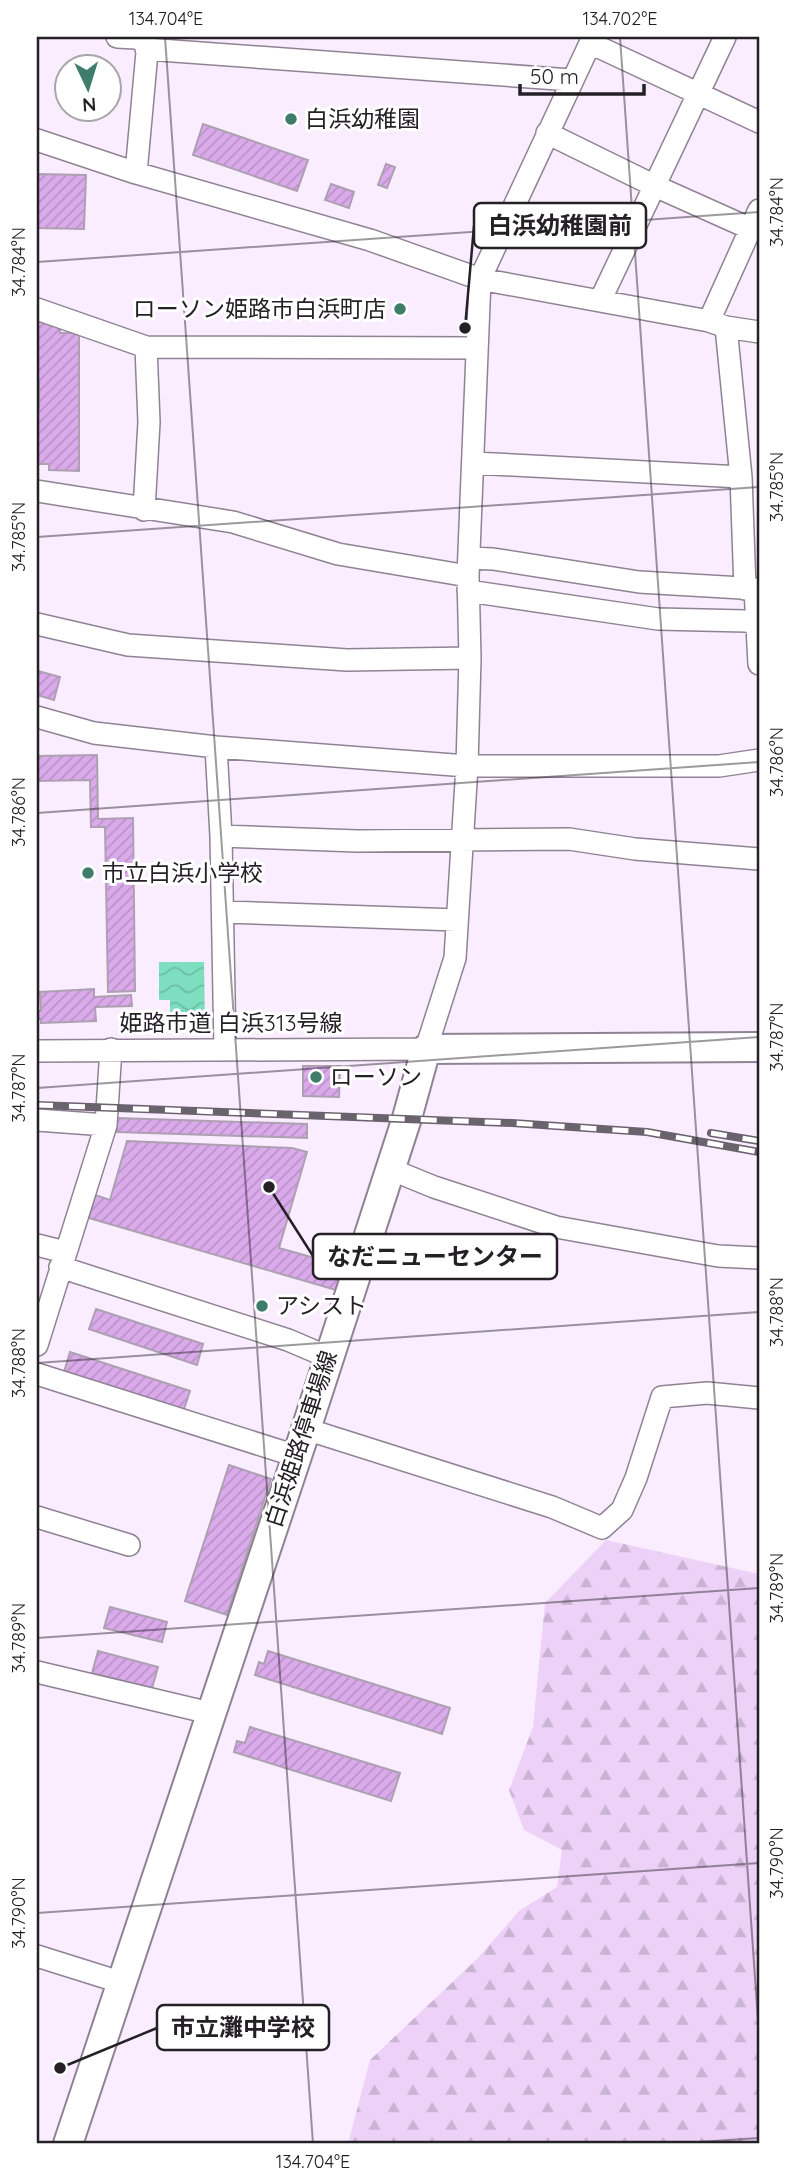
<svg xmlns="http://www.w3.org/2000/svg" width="796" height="2181" font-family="Quicksand,'Noto Sans JP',sans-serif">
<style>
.forest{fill:url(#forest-firs)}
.water{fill:url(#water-waves)}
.building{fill:url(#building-hatch);stroke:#ada1b1;stroke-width:2}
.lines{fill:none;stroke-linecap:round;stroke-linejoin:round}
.minor-casing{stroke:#8f8393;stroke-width:24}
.major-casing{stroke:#8f8393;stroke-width:32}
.minor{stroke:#fff;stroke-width:21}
.major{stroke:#fff;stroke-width:28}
.rail-casing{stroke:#6a636d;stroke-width:8}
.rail{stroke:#fff;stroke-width:5;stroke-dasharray:16;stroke-linecap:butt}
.ticks{fill:none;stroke:#242026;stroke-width:2;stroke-opacity:0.45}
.poi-dot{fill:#3f7d6a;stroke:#fff;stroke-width:2.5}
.labels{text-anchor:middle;stroke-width:6;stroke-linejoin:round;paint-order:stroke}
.poi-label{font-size:23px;fill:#242026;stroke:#fff;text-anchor:start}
.street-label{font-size:23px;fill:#242026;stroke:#fff}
.leader{fill:none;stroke:#242026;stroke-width:2.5}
.callout-dot{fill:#242026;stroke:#fff;stroke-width:2.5}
.callout{fill:#fff;stroke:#242026;stroke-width:2.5}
.callout-label{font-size:24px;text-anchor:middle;font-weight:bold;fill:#242026}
.neatline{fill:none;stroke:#242026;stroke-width:2.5}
.ticks-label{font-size:18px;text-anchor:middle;fill:#242026}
</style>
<defs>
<pattern id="forest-firs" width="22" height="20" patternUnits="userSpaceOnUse" patternTransform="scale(1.75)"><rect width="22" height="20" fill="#edd1f7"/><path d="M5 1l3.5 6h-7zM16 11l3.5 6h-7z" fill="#cbb3d4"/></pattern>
<pattern id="water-waves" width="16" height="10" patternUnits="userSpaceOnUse" patternTransform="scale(1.75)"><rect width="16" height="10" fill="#7ddec0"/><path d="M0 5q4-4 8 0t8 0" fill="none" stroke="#6cbea5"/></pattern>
<pattern id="building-hatch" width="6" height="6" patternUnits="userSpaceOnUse" patternTransform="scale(1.75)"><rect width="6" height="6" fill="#daaaeb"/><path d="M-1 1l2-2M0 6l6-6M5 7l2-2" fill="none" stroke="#bb92c9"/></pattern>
</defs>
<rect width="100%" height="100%" fill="#faedff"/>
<path class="forest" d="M606,1540L759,1574V2144H348L370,2060L479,1957L519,1911L557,1887L562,1850L524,1830L509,1790L533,1727L545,1603Z"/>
<path class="water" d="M159,962H204L205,1024L170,1025V1000H159Z"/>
<path class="building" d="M203,124L308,160L297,191L193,155Z
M386,164L395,167L387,188L378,185Z
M37,174L86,175L84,229L37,228Z
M331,184L354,192L349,208L325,200Z
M37,319L60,327V333H79V471L49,470V464H37V408H39V381H37Z
M38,671L60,677L54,700L37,695Z
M97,755L98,819L133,818L135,991L108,992L105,827H91L90,780L37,781V756Z
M94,989V997L131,995L132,1006L95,1007L96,1021L41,1023V1019H37V1011H41L40,992Z
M303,1066H340L339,1097L303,1096Z
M117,1118L307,1124V1138L117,1132Z
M127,1141L292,1148L307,1152L279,1248L343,1266L336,1290L89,1218L95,1195L110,1200Z
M96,1309L203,1344L197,1365L89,1329Z
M70,1352L190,1391L183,1412L64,1372Z
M229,1465L271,1479L227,1615L185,1601Z
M110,1607L167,1622L162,1642L104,1628Z
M98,1651L158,1667L152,1688L92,1673Z
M268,1651L450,1708L442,1734L255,1675L259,1662L264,1664Z
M250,1727L400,1773L391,1801L234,1752L237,1741L245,1743Z"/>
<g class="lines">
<g class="minor-casing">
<path id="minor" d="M117,37L136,38L145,41L147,52L136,173
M590,43L759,122
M146,49L571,80
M547,133L655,186L751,229
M37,140L136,173L370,240L480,279L709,321L726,327L759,332
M600,301L725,37
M37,309L146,347L477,348
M709,321L759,210
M726,327L741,477L745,589
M474,463L741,477
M37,491L233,522L338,554L468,576
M144,510L149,422L146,347
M469,558L493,559L639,582L759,589
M755,589L759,664
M468,591L658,619L746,621L759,624
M37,624L128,645L347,660L470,658
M37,717L94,733L216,747L467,766H719L759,760
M216,747L221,836L225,1049
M221,836L357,841L569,839L635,849L759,859
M224,912L457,920
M37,1051L426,1049L455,958L467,766L470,658L468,576L480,279L593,37
M37,1120L106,1125
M390,1169L434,1187L556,1227L718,1256L759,1258
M37,1245L65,1252
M60,1267L288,1340L328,1357
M37,1345L106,1125L111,1049
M37,1374L296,1456
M306,1429L552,1507L602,1528L622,1510L636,1478L662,1397L707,1393L759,1398
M37,1517L129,1545
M37,1672L210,1713
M37,1956L123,1983"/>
</g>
<g class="major-casing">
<path id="major" d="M68,2144L306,1429L407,1118L426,1049L759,1047"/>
</g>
<use href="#minor" class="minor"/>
<use href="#major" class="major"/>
<g class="rail-casing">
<path id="rail" d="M37,1105L512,1123L647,1132L759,1152
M711,1133L759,1141"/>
</g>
<use href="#rail" class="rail"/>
</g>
<path class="ticks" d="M165,37L313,2144M620,37L759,2035M37,262L759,212M37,537L759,487M37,813L759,762M37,1088L759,1037M37,1363L759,1312M37,1638L759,1588M37,1913L759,1863M668,2144L759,2138"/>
<g class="poi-dot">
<circle cx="291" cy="119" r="7"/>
<circle cx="400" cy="309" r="7"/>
<circle cx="88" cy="873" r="7"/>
<circle cx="316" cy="1077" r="7"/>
<circle cx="262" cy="1306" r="7"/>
</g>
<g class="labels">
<g class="poi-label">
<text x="305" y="127">白浜幼稚園</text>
<text x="386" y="317" text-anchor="end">ローソン姫路市白浜町店</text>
<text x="102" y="881">市立白浜小学校</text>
<text x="330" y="1085">ローソン</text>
<text x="276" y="1314">アシスト</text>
</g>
<g class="street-label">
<text x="231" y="1031">姫路市道 白浜313号線</text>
<text transform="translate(301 1439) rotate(-72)" y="8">白浜姫路停車場線</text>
</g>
</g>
<path class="leader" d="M465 328L474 226M269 1187L313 1256M60 2068L157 2028"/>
<g class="callout-dot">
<circle cx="465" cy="328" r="7"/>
<circle cx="269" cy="1187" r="7"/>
<circle cx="60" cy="2068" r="7"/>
</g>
<g class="callout">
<rect x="474" y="203" width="172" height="45" rx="7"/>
<rect x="313" y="1234" width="244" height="45" rx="7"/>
<rect x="157" y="2005" width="172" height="45" rx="7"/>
</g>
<g class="callout-label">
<text x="560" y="234">白浜幼稚園前</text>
<text x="435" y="1265">なだニューセンター</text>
<text x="243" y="2036">市立灘中学校</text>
</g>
<rect width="796" height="2181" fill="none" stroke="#ffffff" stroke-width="77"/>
<g transform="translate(88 88) rotate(176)"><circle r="33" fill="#ffffff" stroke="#a7a6a8" stroke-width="2"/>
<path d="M0-5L12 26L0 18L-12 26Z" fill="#3f7d6a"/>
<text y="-10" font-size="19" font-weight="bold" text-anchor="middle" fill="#242026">N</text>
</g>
<path d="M520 84v10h124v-10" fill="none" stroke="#242026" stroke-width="3.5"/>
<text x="530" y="84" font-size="21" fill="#242026" stroke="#ffffff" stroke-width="5" paint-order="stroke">50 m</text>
<rect x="38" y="38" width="720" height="2104" class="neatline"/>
<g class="ticks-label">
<text x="166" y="25">134.704°E</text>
<text x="620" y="25">134.702°E</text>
<text transform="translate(777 212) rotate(-90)" y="6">34.784°N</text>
<text transform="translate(19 262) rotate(-90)" y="6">34.784°N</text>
<text transform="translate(777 487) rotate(-90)" y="6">34.785°N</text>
<text transform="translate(19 537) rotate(-90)" y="6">34.785°N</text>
<text transform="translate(777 762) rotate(-90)" y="6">34.786°N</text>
<text transform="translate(19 812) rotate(-90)" y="6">34.786°N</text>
<text transform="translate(777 1037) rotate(-90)" y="6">34.787°N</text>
<text transform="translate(19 1088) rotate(-90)" y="6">34.787°N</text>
<text transform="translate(777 1312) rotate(-90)" y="6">34.788°N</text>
<text transform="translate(19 1363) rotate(-90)" y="6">34.788°N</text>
<text transform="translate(777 1588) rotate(-90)" y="6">34.789°N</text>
<text transform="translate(19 1638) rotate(-90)" y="6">34.789°N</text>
<text transform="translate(777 1863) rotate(-90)" y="6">34.790°N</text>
<text transform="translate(19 1913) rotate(-90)" y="6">34.790°N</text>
<text x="313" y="2168">134.704°E</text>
</g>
</svg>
